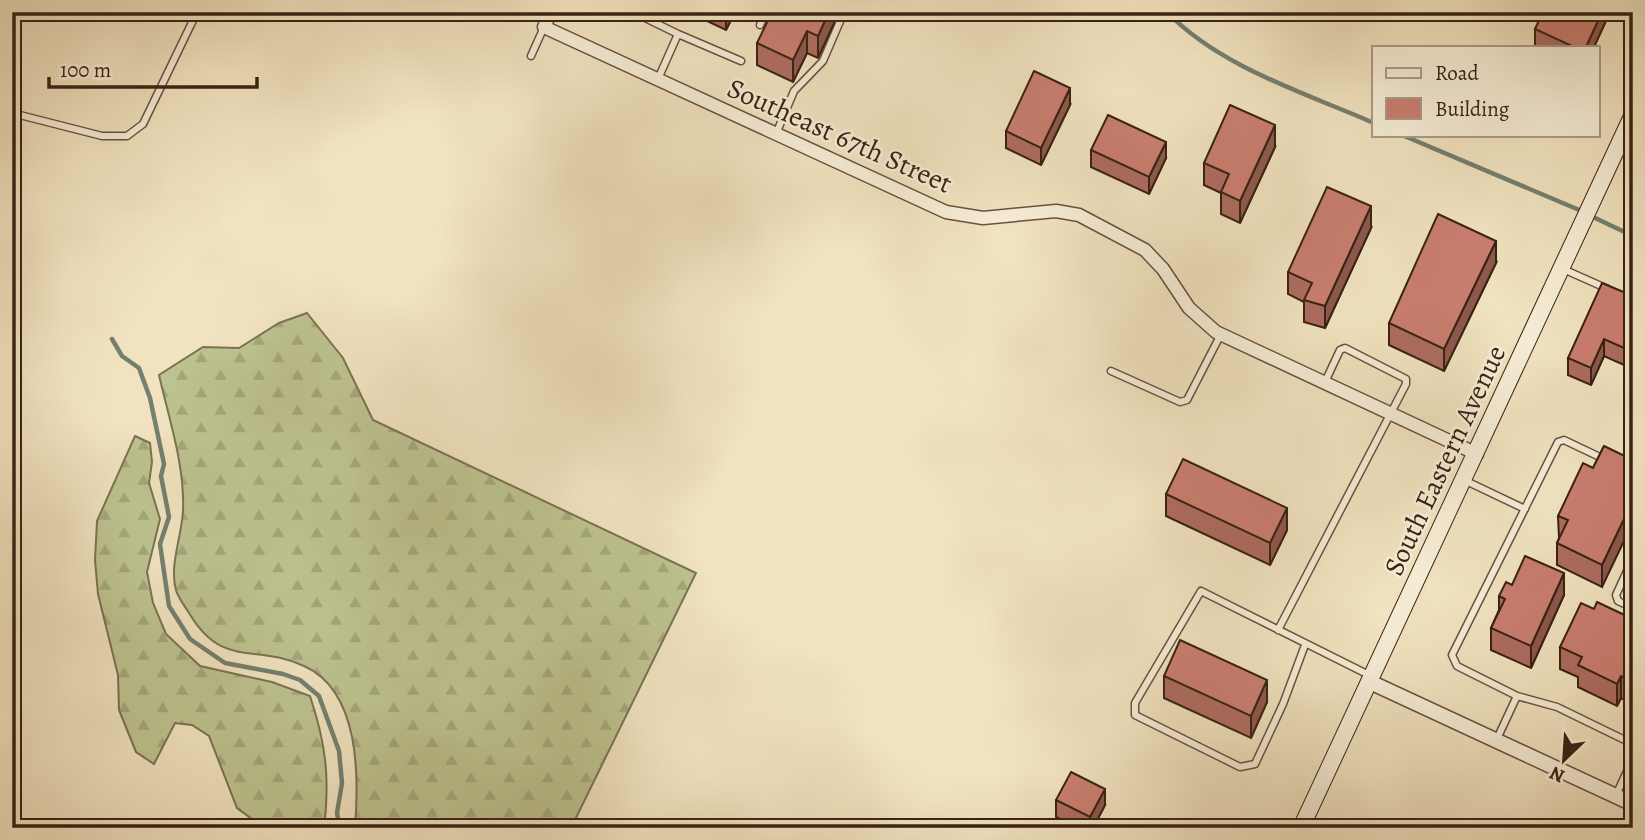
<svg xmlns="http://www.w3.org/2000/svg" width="1645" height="840" font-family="Alegreya,serif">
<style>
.forest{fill:url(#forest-firs);stroke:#7b7252;stroke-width:2}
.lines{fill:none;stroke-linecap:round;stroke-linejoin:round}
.stream{stroke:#748070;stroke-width:4.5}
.service-casing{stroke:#67523f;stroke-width:9}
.minor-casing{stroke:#67523f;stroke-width:15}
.tertiary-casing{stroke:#67523f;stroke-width:17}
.secondary-casing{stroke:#392214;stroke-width:18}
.service{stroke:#f6edd6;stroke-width:6}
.minor{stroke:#f6edd6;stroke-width:12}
.tertiary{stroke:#f6edd6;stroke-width:14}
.secondary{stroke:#f6edd6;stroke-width:16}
.wall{fill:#ad6c60;stroke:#392214;stroke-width:2}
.shaded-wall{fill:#8d584e;stroke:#392214;stroke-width:2}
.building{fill:#c97e70;stroke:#392214;stroke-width:2}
.labels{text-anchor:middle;stroke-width:5;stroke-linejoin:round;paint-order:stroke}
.street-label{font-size:28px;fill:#392214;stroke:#f6edd6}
</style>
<defs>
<pattern id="forest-firs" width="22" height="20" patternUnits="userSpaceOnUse" patternTransform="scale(1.75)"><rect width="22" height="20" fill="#bdc390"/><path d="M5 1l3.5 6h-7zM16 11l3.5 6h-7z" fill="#a3a77b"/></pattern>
</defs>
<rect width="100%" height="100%" fill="#f1e3c0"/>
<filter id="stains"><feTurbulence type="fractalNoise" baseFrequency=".00286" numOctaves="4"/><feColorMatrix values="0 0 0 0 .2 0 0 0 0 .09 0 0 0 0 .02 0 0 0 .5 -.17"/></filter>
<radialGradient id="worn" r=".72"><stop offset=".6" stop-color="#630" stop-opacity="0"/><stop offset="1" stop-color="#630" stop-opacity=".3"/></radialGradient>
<path class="forest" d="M307,313L343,358L373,420L696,573L571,828H355C359,776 360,691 304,666C255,643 223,670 189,613C185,606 178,598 176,590C169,566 182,535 183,511C185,466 169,419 159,375L203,347L239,348L279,323Z
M135,436L150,443L152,462L149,483L160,519L147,572L153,603L166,634L200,666L272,682L310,696C326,744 330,778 324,828H264L237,808L209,736L192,725L175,723L154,764L136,752L119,710L118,675L98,594L95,560L97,521Z"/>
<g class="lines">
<path class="stream" d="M1167,12C1220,67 1305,93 1374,123
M1402,135L1584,212
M1591,216L1633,236
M112,339L122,356L139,368L150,398L164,464L161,476L169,517L160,544L169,606L190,639L225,663L283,674L300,680L319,696L339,751L342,783L337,813L340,828"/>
<g class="service-casing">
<path id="service" d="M633,12L678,34L658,79
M760,25L766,12
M678,34L741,61
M531,56L544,27
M12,113L102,136H127L143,124L197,12
M776,134L794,91L823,61L844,12
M1563,269L1608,289
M1111,371L1180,402L1187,400L1221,334
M1464,480L1525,509
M1633,558L1616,595L1618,601L1633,608
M1278,630L1406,384V379L1345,348L1340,350L1325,382
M1305,645L1283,704L1255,764L1240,767L1135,715V703L1201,591L1371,676
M1517,696L1557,707L1633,744
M1496,741L1517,696L1457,666L1452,655L1558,442L1564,440L1606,460
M1616,795L1630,765L1633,748"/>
</g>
<g class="minor-casing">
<path id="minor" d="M551,12L544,27L946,212L983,218L1056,211L1079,215L1145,250L1163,269L1189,308L1216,332L1477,454"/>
</g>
<g class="tertiary-casing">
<path id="tertiary" d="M1370,682L1633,804"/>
</g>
<g class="secondary-casing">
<path id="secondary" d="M1301,828L1633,114"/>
</g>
<use href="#service" class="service"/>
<use href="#minor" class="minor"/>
<use href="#tertiary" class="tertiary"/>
<use href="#secondary" class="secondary"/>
</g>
<path class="wall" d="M688,12H735L726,30Z
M834,12V23L818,58L807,53L793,82L757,65V43Z
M1525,12H1610L1594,47H1538L1535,46V29L1540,19Z
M1070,105L1041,165L1006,148V131Z
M1275,147L1240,223L1221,214V193L1204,185V163Z
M1091,150L1166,158L1149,194L1091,167Z
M1371,228L1325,328L1304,322V302L1288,294V272Z
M1496,263L1444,371L1389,345V323Z
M1633,296V369L1604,356L1591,385L1568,375V358Z
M1604,446L1602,587L1557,565V543L1559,538L1558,516L1593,468Z
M1166,494L1287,530L1270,565L1166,516Z
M1512,585L1564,595L1531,668L1491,650V628L1499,610V596Z
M1594,609L1633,619V704L1621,698L1617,706L1578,687V677L1560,669V647Z
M1164,676L1267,702L1251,738L1164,698Z
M1056,800L1105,805L1093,828H1078L1056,817Z"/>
<path class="shaded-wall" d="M726,12H735L726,30Z
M829,12H834V23L818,58V36Z
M1602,12H1610L1594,47H1586Z
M807,31V53L793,82V60Z
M1070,88V105L1041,165V148Z
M1275,125V147L1240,223V201Z
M1166,142V158L1149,194V177Z
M1371,206V228L1325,328V306Z
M1496,241V263L1444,371V349Z
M1604,339V356L1591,385V368Z
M1633,500V522L1602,587V565Z
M1287,508V530L1270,565V543Z
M1564,573V595L1531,668V646Z
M1621,676V698L1617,706V684Z
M1267,680V702L1251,738V716Z
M1105,789V805L1093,828H1090V817Z"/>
<path class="building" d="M772,12H829L818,36L807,31L793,60L757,43Z
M1543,12H1602L1586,47H1574L1535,29Z
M1034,71L1070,88L1041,148L1006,131Z
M1230,105L1275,125L1240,201L1221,192L1229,174L1204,163Z
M1108,115L1166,142L1149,177L1091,150Z
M1327,187L1371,206L1325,306L1304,300L1312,283L1288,272Z
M1438,214L1496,241L1444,349L1389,323Z
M1602,283L1633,296V352L1604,339L1591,368L1568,358Z
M1604,446L1633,460V500L1602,565L1557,543L1568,520L1558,516L1583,463L1593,468Z
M1183,459L1287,508L1270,543L1166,494Z
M1525,556L1564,573L1531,646L1491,628L1505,599L1499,596L1506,582L1512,585Z
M1597,602L1633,619V682L1621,676L1617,684L1578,665L1582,657L1560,647L1581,603L1594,609Z
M1180,640L1267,680L1251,716L1164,676Z
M1071,772L1105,789L1090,817L1056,800Z"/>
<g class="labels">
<g class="street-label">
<text transform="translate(840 135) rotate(24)" y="10">Southeast 67th Street</text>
<text transform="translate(1444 460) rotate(-65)" y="10">South Eastern Avenue</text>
</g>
</g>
<rect width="1645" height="840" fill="none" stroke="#f1e3c0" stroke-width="42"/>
<rect x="14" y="14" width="1617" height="812" fill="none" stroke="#392214" stroke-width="3.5"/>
<rect x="21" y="21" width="1603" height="798" fill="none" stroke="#392214" stroke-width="2"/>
<rect x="1372" y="46" width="228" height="91" fill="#f6edd6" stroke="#aa9c88" stroke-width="2"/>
<rect x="1386" y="68" width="35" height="10" fill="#f6edd6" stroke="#aa9c88" stroke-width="2"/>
<text x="1435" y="80" font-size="21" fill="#392214">Road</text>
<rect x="1386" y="98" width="35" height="21" fill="#c97e70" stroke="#aa9c88" stroke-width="2"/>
<text x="1435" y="116" font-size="21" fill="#392214">Building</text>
<g transform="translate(1564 760) rotate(205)" stroke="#f6edd6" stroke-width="5" paint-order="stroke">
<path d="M0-5L12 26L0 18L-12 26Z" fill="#392214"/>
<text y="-10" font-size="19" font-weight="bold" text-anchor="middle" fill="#392214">N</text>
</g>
<path d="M49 77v10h208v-10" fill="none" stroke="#392214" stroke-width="3.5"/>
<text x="60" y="77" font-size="21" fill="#392214" stroke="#f6edd6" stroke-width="5" paint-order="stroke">100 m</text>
<rect width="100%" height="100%" filter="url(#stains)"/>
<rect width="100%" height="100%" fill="url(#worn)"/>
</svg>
